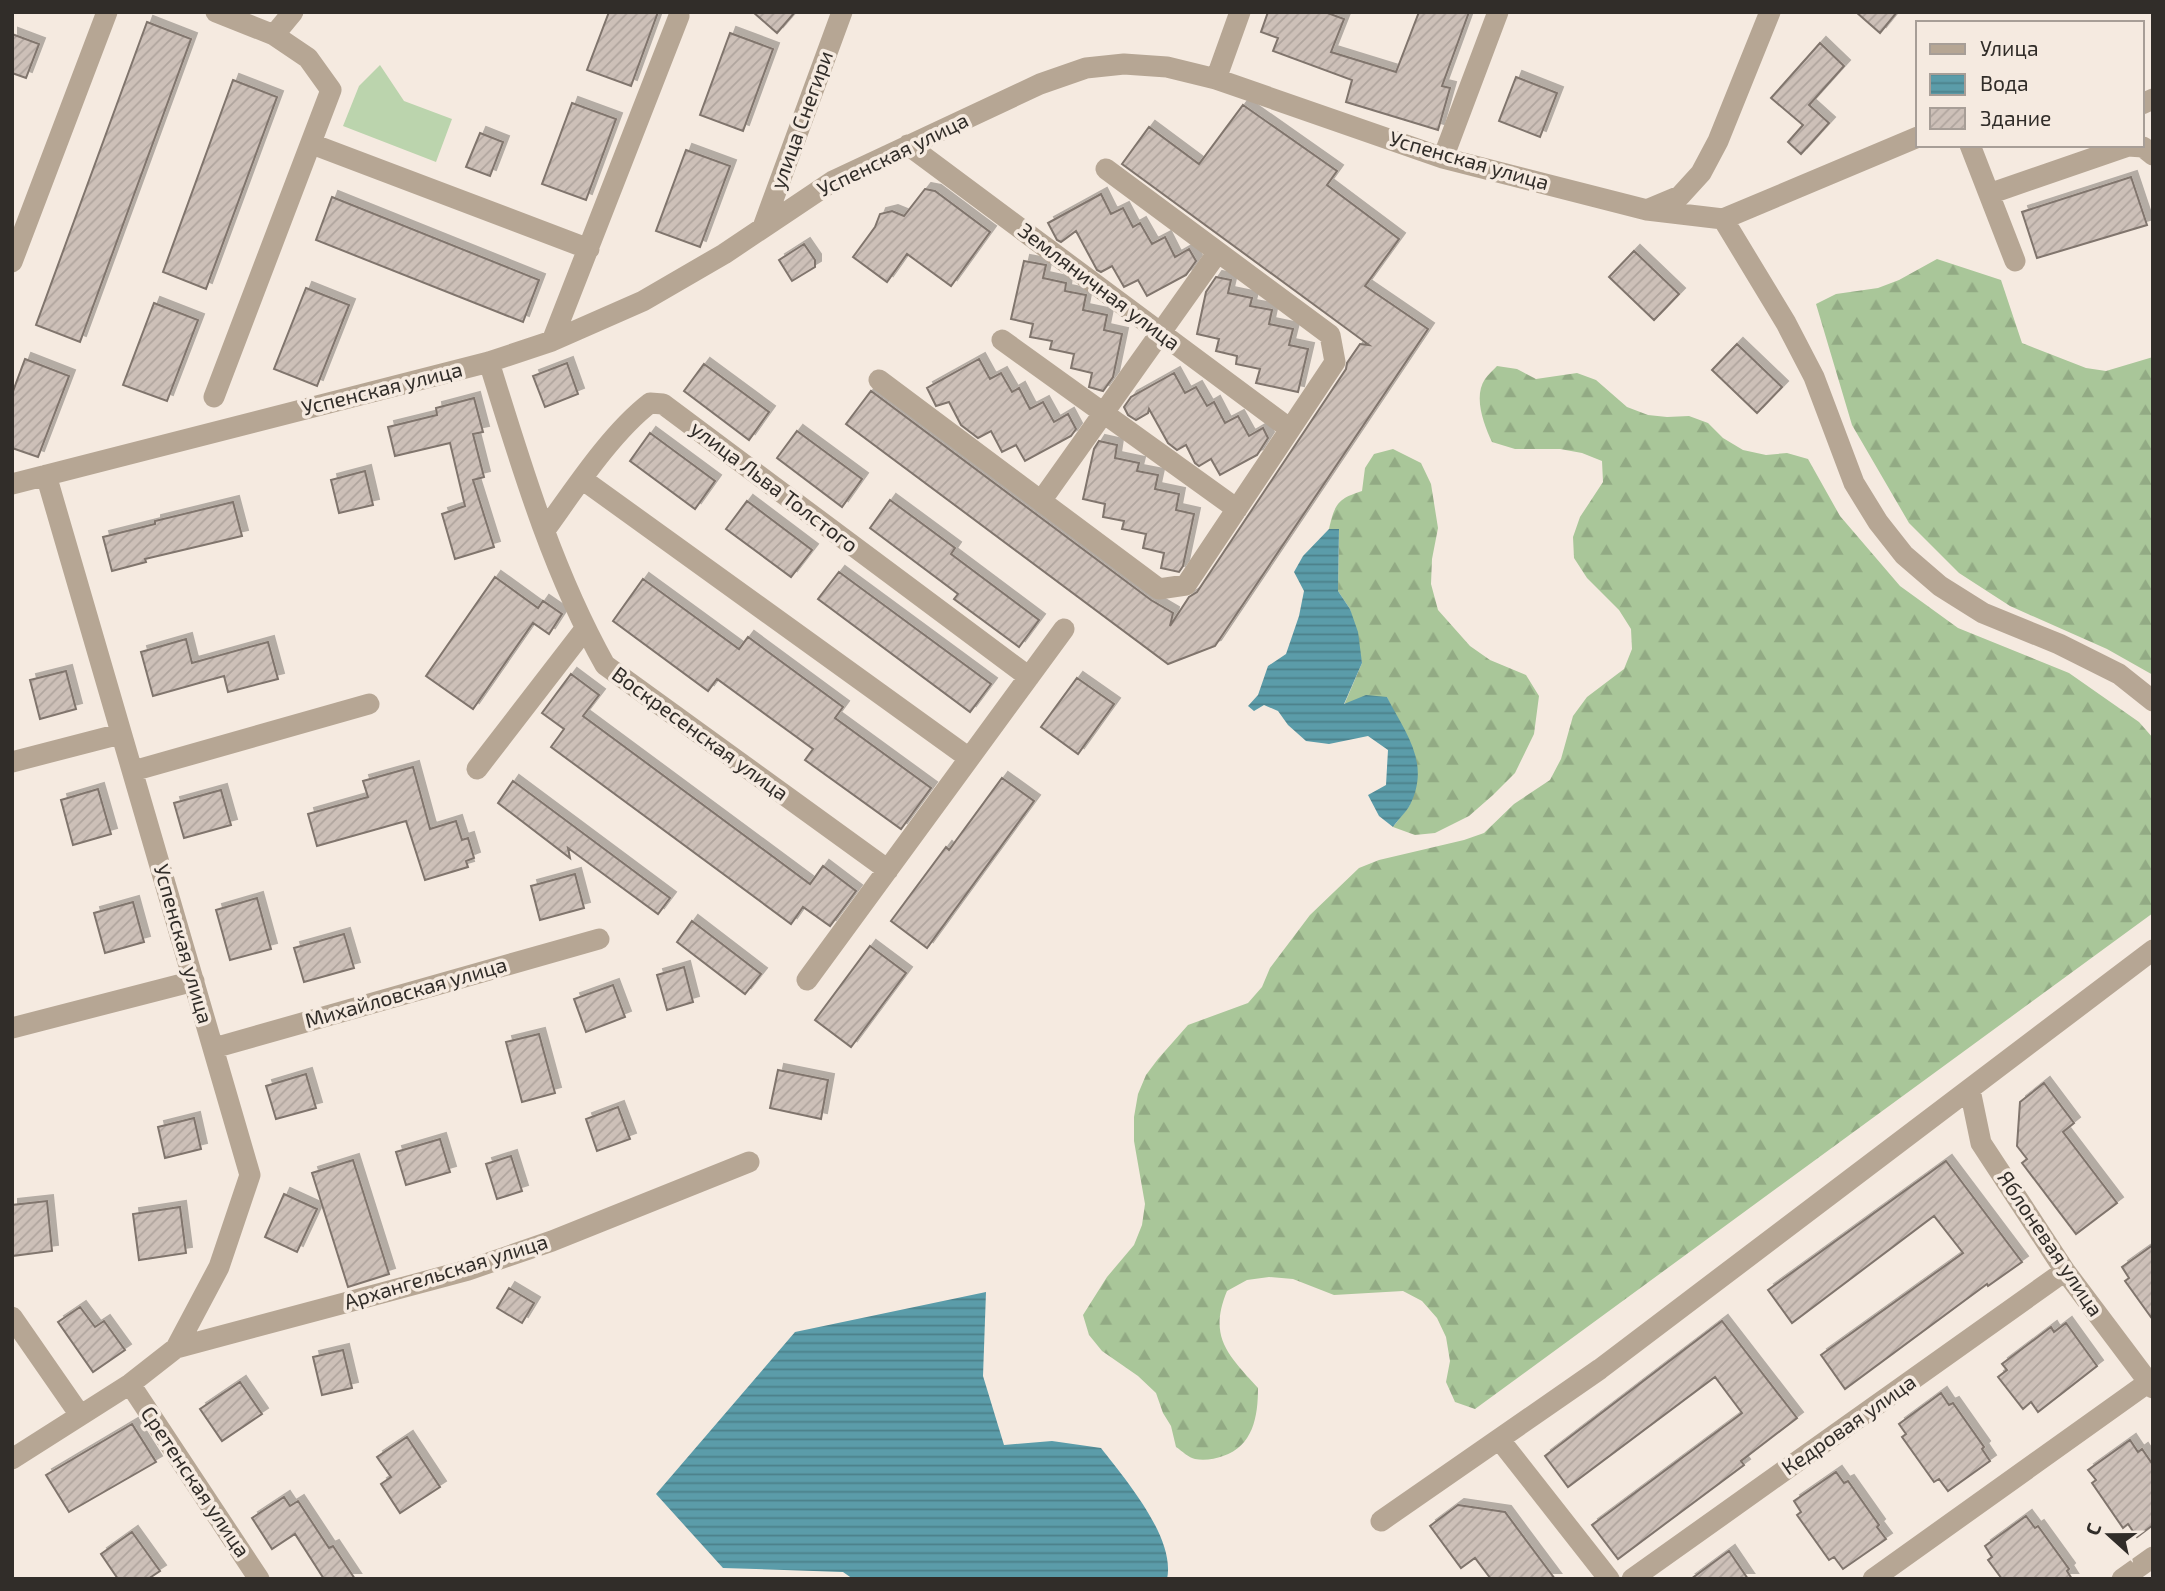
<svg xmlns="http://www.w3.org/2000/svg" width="2165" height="1591" font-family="'Exo 2',sans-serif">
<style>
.forest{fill:url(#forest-firs)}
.park{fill:#bbd4ad}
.water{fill:url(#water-rules)}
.building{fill:url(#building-hatch);stroke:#80756d;stroke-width:2;filter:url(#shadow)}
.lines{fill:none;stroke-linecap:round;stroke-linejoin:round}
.minor{stroke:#b6a694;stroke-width:21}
.labels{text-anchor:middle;stroke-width:7;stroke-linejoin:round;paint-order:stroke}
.street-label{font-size:21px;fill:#312d29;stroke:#f5eae0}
</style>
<defs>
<pattern id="forest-firs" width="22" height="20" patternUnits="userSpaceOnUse" patternTransform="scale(1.75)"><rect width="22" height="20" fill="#a9c699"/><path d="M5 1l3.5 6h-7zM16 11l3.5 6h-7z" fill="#92aa84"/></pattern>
<pattern id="water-rules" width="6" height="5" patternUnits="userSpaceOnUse" patternTransform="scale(1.75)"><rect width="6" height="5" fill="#5b9ca9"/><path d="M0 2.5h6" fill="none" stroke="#4c808a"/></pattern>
<pattern id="building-hatch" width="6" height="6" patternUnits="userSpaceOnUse" patternTransform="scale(1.75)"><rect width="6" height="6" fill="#cdc0b8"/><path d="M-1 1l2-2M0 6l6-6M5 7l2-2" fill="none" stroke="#b0a59e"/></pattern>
<filter id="shadow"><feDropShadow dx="6" dy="-6" stdDeviation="0" flood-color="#0004"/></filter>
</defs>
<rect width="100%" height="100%" fill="#f5eae0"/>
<path class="forest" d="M1937,259L2001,280L2022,343L2086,368L2106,371L2153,357V675L2107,649L2010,606L1959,573L1909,523L1852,425L1816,304L1836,294L1878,288L1899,280Z
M1497,366L1517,369L1536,379L1577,373L1596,380L1627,407L1648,415L1667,417L1689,416L1708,423L1723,438L1743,450L1766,455L1787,453L1808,459L1840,516L1900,586L1958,628L2069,673L2139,722L2153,738V913L1475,1409L1455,1402L1446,1382L1450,1361L1446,1337L1437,1318L1422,1301L1403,1291L1334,1295L1293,1279L1269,1277L1247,1280L1227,1291C1208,1337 1228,1355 1258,1388C1258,1417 1253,1446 1223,1456C1215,1459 1204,1461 1195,1459C1189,1458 1182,1451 1176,1447L1171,1426L1163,1413L1156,1393L1138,1376L1102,1351L1089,1335L1083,1315L1107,1277L1134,1245L1142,1225L1145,1204L1134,1141V1117L1138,1094L1146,1075L1158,1059L1188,1025L1248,1003L1262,987L1270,968L1310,915L1359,868L1379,860L1464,840L1484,833L1514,804L1550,780L1561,759L1573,716L1587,697L1624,669L1632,649L1631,629L1619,610L1587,578L1574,558L1573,537L1580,517L1603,482L1602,461L1582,453L1560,449H1515L1492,442C1484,425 1473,397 1485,379C1488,375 1493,370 1497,366Z
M1393,449L1421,463L1431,484L1438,528L1432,559L1431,584L1438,610L1470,646L1490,660L1526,675L1539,696L1534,734L1515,773L1493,795L1469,816L1435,833L1415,835L1393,827L1410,805L1394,713L1387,697L1344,705L1362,663L1350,609L1338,591L1339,530L1329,529C1335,504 1337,499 1362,491L1365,468L1374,454Z"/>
<path class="park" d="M380,65L404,101L452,119L436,162L343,126L359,86Z"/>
<path class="water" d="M1329,529H1339L1338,591L1350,609L1358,632L1362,663L1344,704L1366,695L1387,697C1405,733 1431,762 1410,805C1406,812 1398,820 1393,827L1379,816L1368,795L1386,785L1388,750L1368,736L1329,744L1306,741L1288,725L1278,711L1264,705L1254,711L1248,706L1258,695L1268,666L1286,654L1299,616L1304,591L1294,572L1303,556Z
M986,1292L983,1376L1004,1445L1052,1441L1101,1448C1125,1479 1176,1538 1167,1579H853L843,1572L723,1568L656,1494L795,1332Z"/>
<path class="building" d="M609,12H658L631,86L587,70Z
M753,12H795L777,33Z
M1268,12H1325L1344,19L1331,52L1396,72L1419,12H1469L1442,86L1450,88L1438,130L1346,102L1352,80L1273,51L1278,38L1261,32Z
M1856,12H1897L1880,33Z
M147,22L191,39L80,342L36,325Z
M730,33L773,49L743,131L700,115Z
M12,34L39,44L26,78L12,73Z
M1820,43L1844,66L1809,105L1829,123L1801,154L1788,142L1803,125L1771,98Z
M1516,77L1557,93L1540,137L1499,121Z
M233,80L277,97L206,289L163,272Z
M572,103L616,119L586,200L542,184Z
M1243,105L1337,171L1327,185L1399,239L1365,286L1428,329L1215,646L1168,664L846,424L871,391L1151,600L1173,613L1170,626L1189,597L1197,592L1346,369L1347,363L1360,344L1369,345L1122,164L1149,127L1199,164Z
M480,133L503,142L490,176L466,167Z
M686,150L730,166L700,247L656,231Z
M2131,177L2147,225L2037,258L2022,212Z
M925,189L935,191L990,232L951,286L907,254L887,282L853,257L875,227L880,214L892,211L904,216Z
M1101,194L1111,214L1123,208L1133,227L1140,223L1152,244L1165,237L1175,257L1189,249L1196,261L1186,275L1147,296L1138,280L1124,287L1112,266L1101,272L1097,270L1076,231L1061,242L1057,240L1048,223Z
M332,197L539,280L523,322L316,240Z
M804,244L815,260V267L792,281L779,260Z
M1634,251L1679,294L1654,320L1609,277Z
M1024,261L1046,265L1043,278L1066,283L1065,291L1086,295L1083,310L1107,315L1104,330L1122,334L1113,377L1103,391L1089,387L1092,373L1071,368L1074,354L1050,349L1052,341L1030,337L1033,324L1011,319Z
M1216,277L1231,280L1228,293L1252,298L1250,306L1272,310L1269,324L1293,329L1289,345L1308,349L1298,392L1256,383L1260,369L1236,364L1237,356L1216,351L1219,339L1197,334L1206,292Z
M306,288L349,305L317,386L274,369Z
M154,303L198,320L167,401L123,385Z
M1737,344L1782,387L1757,413L1712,370Z
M25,359L69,376L38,457L12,448V394Z
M979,359L990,379L1001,373L1012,392L1019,388L1030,409L1043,402L1054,422L1068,414L1076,429L1071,436L1025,461L1016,445L1002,452L991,431L978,438L961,425L949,402L936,406L927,388Z
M567,363L578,394L545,407L533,376Z
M704,364L769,412L749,440L684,391Z
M1174,373L1185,393L1196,387L1207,406L1214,402L1225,423L1238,416L1249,436L1263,428L1268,438L1257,455L1220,475L1211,459L1199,466L1195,463L1186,445L1177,450L1168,443L1149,409L1148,413L1136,420L1128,415L1124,407L1131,397Z
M474,398L483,432L473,434L484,477L473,480L494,547L455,559L442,514L465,506L450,443L395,456L388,427L437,415L436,408Z
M797,431L862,479L842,507L777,458Z
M650,433L715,481L695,509L630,461Z
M1099,441L1117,445L1115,458L1139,463L1137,471L1158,475L1155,489L1179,494L1176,510L1194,514L1183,566L1179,572L1161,568L1164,553L1143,548L1146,534L1122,529L1124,521L1103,517L1105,504L1083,499L1094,449Z
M365,471L373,505L339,513L331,480Z
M890,500L955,548L951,554L1039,620L1019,647L954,599L958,594L870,528Z
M747,501L812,550L791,577L726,529Z
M233,502L242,536L145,559L146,562L112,571L103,537L155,524V521Z
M839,572L991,684L970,712L818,599Z
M495,577L538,608L543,601L562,614L549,634L533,623L473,709L426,676Z
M643,579L739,649L748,637L843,707L835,718L931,788L901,829L805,760L813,749L717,679L708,691L613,621Z
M186,639L192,663L268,642L278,679L228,692L224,676L153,696L141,652Z
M66,671L76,709L40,719L30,680Z
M571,674L599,695L583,716L810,884L823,866L856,891L830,926L803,907L791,924L551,747L564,729L542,713Z
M1077,678L1114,704L1078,754L1041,727Z
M413,767L430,829L456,821L462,840L468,838L474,858L466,861L468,867L425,880L406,821L317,846L308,814L368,797L363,781Z
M1002,778L1034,801L927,948L891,921L946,847L949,850Z
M513,781L670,898L658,914L568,848L570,858L498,803Z
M98,789L111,834L73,845L61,800Z
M221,790L231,825L184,838L174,803Z
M575,874L584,908L540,920L531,886Z
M257,898L271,949L230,960L216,910Z
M133,902L144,942L105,953L94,913Z
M692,921L761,974L745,994L677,942Z
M344,934L354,968L304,982L294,948Z
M870,946L906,973L851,1047L815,1020Z
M684,967L693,1002L667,1010L657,975Z
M613,985L625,1017L586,1032L574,999Z
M539,1034L555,1093L522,1102L506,1042Z
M778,1070L828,1080L821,1119L770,1108Z
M306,1074L316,1108L276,1119L266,1086Z
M2044,1083L2074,1123L2063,1132L2117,1203L2076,1234L2022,1163L2027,1159L2017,1146L2020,1102Z
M618,1107L630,1139L597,1151L586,1119Z
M194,1118L201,1149L165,1158L158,1127Z
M440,1139L450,1172L406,1185L396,1152Z
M511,1156L522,1191L497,1199L486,1164Z
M353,1160L389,1274L348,1287L312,1173Z
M1946,1161L2022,1262L1988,1286L1987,1284L1845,1389L1821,1355L1963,1253L1934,1216L1792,1323L1768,1290Z
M284,1194L317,1209L297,1252L265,1237Z
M47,1201L52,1251L12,1256V1205Z
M180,1207L186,1253L139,1260L133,1214Z
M2153,1245V1320L2125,1281L2129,1278L2122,1267Z
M509,1288L534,1303L522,1323L497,1308Z
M80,1307L95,1327L104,1321L125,1350L93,1372L58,1322Z
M1722,1321L1797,1418L1741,1461L1744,1465L1618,1559L1592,1525L1742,1413L1715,1377L1568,1487L1545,1456Z
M2066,1323L2097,1366L2038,1412L2031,1402L2023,1409L1998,1377L2007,1370L2002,1364L2051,1327L2054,1332Z
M343,1350L352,1388L322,1395L313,1357Z
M240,1382L262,1414L222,1441L200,1409Z
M1941,1393L1949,1405L1953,1403L1984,1447L1982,1449L1990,1461L1948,1491L1939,1479L1934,1482L1902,1437L1906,1434L1899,1424Z
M132,1424L156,1462L69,1512L46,1475Z
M407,1437L440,1487L400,1513L381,1484L391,1477L377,1457Z
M2130,1440L2138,1452L2142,1449L2153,1465V1525L2137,1537L2128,1524L2123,1528L2092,1483L2096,1480L2088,1470Z
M1836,1472L1844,1483L1848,1481L1879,1525L1877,1527L1886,1539L1843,1569L1834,1557L1829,1560L1797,1515L1801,1512L1794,1501Z
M284,1497L290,1506L298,1501L329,1548L333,1546L355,1579H324L295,1534L272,1549L252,1518Z
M1458,1505L1505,1512L1555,1579H1491L1475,1558L1461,1568L1430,1526Z
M2026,1516L2035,1528L2038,1526L2069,1569L2067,1571L2072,1579H2002L1988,1560L1992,1557L1985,1546Z
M132,1532L160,1571L148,1579H118L101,1554Z
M1729,1551L1748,1579H1691Z"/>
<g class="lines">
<path class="minor" d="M274,35L293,12
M1216,79L1240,12
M2142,104L2153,99
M312,144L589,249
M908,145L1290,429
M1970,145L2015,261
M1443,158L1498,12
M1989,194L2128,146L2143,147L2153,155
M1649,209L1680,196L1701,173L1718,141L1770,12
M1723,219L1786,323L1814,377L1854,483L1878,522L1904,555L1940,586L1983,613L2059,644L2119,674L2153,701
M763,227L842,12
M12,262L107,12
M1002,340L1237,509
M552,341L679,16
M489,362C521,465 552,570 605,665L888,870
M879,380L1159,589L1186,585L1335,362L1330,335L1106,169
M214,397L331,90L308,58L274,35L216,12
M582,479L969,758
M12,484L489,362L552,341L643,301L724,254L833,181L1040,84L1086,68L1124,64L1167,67L1216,79L1443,158L1647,210L1723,219L1918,137
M1041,501L1218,252
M545,530C574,490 611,433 650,403L663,404L1029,677
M12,762L120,734
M477,769L585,629
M133,771L369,704
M807,980L1064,629
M12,1028L194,981
M214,1048L599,939
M1970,1090L1981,1143L2065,1271L2153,1388
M12,1317L80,1415
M176,1348L468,1270L552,1241L749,1162
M130,1384L259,1579
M1499,1439L1609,1579
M12,1459L130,1384L176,1348L219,1267L250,1175L46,475
M1381,1521L1600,1369L2153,950
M1632,1579L2065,1271
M1873,1579L2153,1379
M2122,1579L2153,1557"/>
</g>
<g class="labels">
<g class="street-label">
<text transform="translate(802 120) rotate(-70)" y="7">улица Снегири</text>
<text transform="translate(893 155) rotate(-26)" y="7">Успенская улица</text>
<text transform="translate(1469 161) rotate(16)" y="7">Успенская улица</text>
<text transform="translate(1099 287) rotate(37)" y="7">Земляничная улица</text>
<text transform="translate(382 389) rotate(-14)" y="7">Успенская улица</text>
<text transform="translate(774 487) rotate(37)" y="7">улица Льва Толстого</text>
<text transform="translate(700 734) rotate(36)" y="7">Воскресенская улица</text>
<text transform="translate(183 944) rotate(74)" y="7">Успенская улица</text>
<text transform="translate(406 993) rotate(-16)" y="7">Михайловская улица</text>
<text transform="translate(2050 1244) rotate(56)" y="7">Яблоневая улица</text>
<text transform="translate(446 1272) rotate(-17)" y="7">Архангельская улица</text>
<text transform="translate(1849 1425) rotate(-35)" y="7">Кедровая улица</text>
<text transform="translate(195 1482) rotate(56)" y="7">Сретенская улица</text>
</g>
</g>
<rect width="2165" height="1591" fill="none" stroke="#312d29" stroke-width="28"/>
<rect x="1916" y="21" width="228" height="126" fill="#f5eae0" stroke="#a79e97" stroke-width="2"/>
<rect x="1930" y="44" width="35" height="10" fill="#b6a694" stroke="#a79e97" stroke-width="2"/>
<text x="1980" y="56" font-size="21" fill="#312d29">Улица</text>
<rect x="1930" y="74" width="35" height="21" fill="url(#water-rules)" stroke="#a79e97" stroke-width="2"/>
<text x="1980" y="91" font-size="21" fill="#312d29">Вода</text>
<rect x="1930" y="108" width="35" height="21" fill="url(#building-hatch)" stroke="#a79e97" stroke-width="2"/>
<text x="1980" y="126" font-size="21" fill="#312d29">Здание</text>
<g transform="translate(2109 1535) rotate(291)" stroke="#f5eae0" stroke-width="5" paint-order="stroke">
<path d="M0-5L12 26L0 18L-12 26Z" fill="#312d29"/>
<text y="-10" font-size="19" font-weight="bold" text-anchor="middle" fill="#312d29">С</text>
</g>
</svg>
